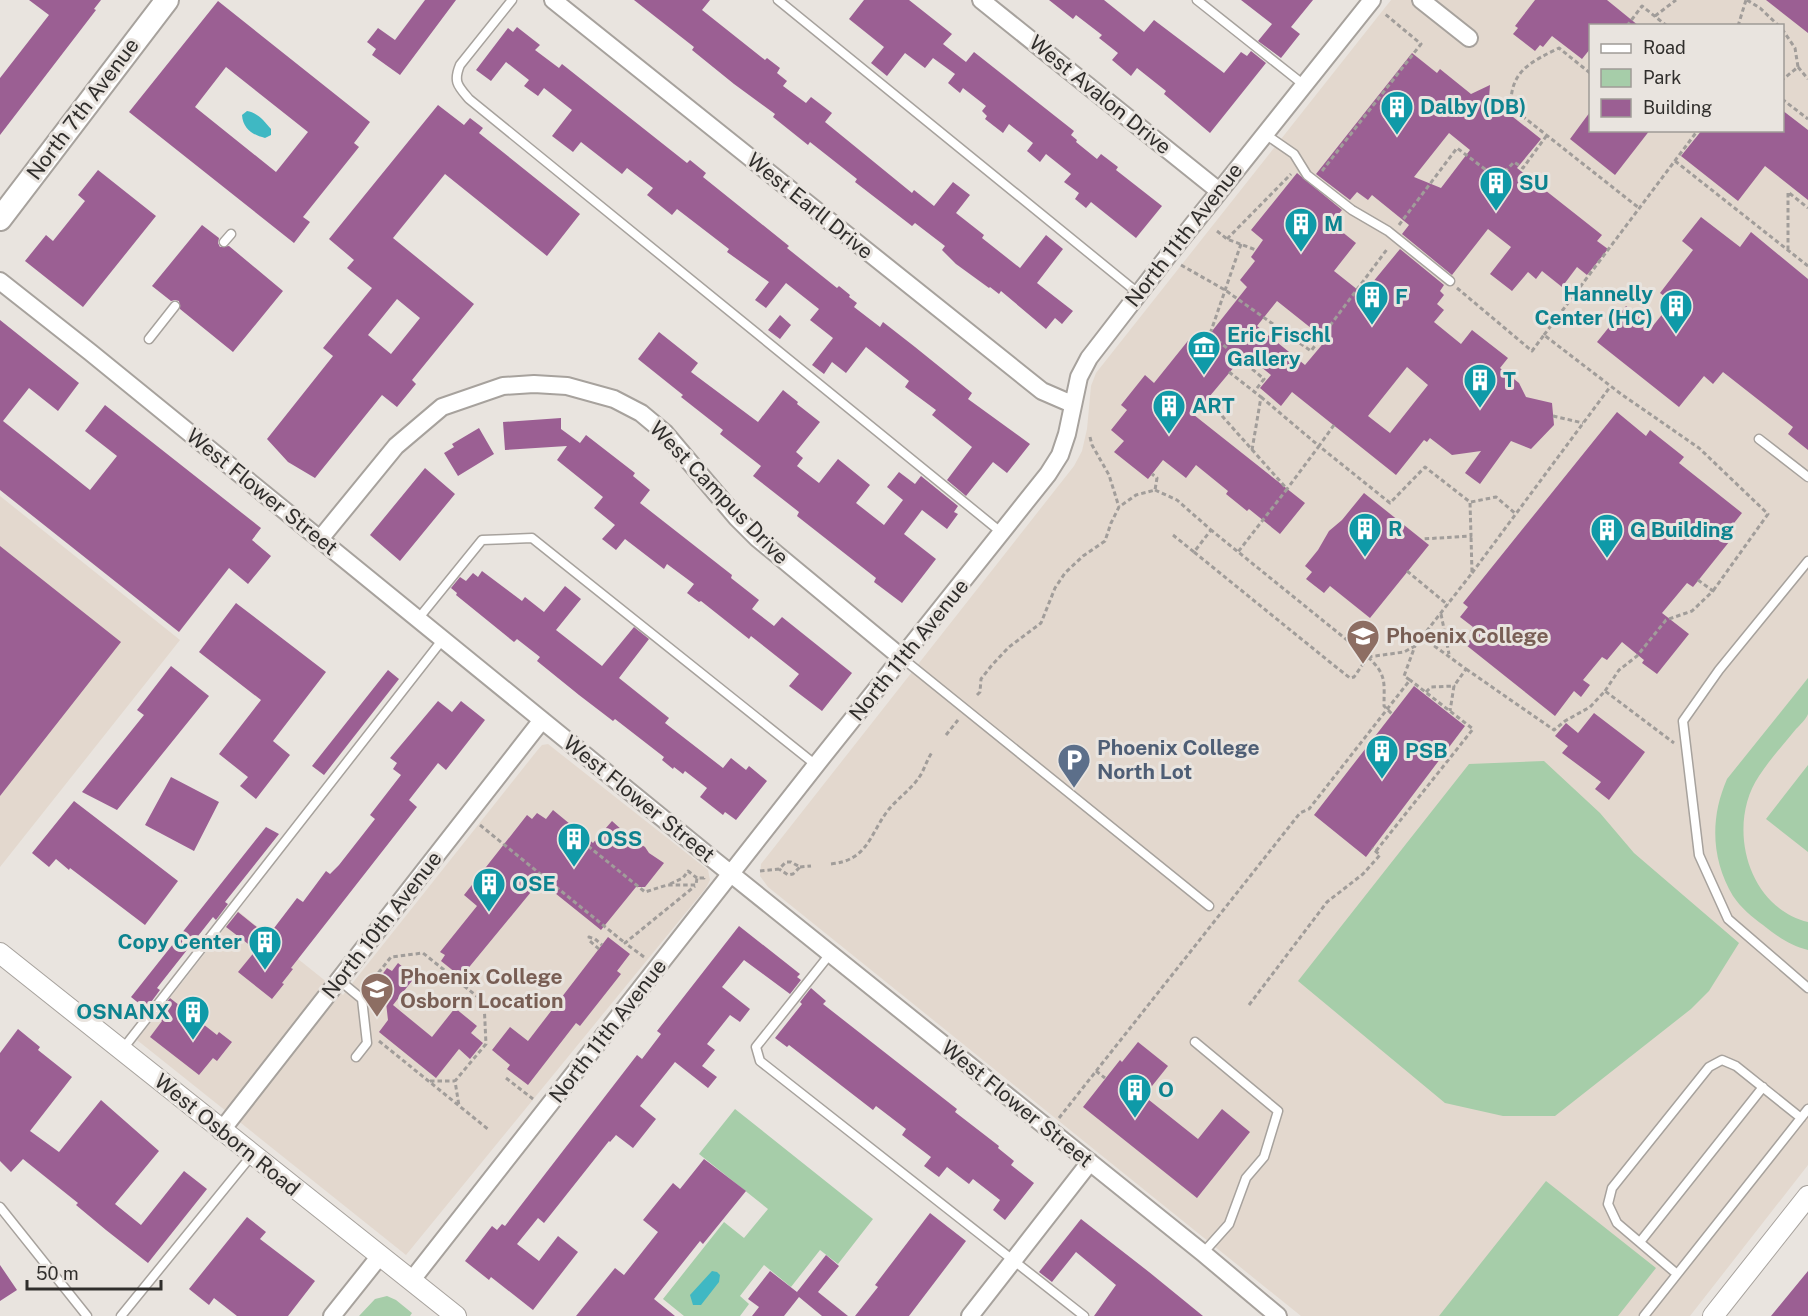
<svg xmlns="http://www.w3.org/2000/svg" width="1808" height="1316" font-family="'Public Sans',sans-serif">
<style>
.built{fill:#e3d8ce;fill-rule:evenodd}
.green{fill:#a6cda9}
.water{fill:#3fb8c3}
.building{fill:#9b5f93;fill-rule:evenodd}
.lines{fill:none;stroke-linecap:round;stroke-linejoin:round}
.service-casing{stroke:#a7a29d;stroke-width:11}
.minor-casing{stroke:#a7a29d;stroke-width:20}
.tertiary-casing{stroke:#a7a29d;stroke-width:22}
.secondary-casing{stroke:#a7a29d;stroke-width:26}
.path{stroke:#a19d9a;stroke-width:3;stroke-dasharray:4.5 3;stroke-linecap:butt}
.service{stroke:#fff;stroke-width:8}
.minor{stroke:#fff;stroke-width:16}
.tertiary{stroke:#fff;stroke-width:20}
.secondary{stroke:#fff;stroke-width:22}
.labels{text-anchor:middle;stroke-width:6;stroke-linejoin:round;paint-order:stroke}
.street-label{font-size:21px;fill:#302e2c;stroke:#e9e4df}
.culture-label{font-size:21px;font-weight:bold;fill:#0d838f;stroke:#e9e4df;text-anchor:start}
.education-label{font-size:21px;font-weight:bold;fill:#785e54;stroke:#e9e4df;text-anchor:start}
.service-label{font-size:21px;font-weight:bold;fill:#4e5e75;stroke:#e9e4df;text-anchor:start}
</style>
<rect width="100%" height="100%" fill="#e9e4df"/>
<path class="built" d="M1391,0H1808V1165L1690,1316H1301L768,887L760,876L761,864L1074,466L1082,451L1087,429L1091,386L1096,373ZM1590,26H1782V130H1590Z
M0,496L180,640L0,867Z
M548,744L708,870L710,880L706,888L406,1255L137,1040L238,911L343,995L536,752L542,745Z"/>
<path class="green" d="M1808,678C1808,686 1808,707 1808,714C1806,719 1800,725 1796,729C1784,744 1770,759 1759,776C1726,825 1747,907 1808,922V950C1790,945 1778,937 1763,925C1752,917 1741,908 1733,896C1711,859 1710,818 1727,779Z
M1544,761L1600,813L1634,853L1739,943L1709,991L1691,1009L1555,1116H1503L1445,1103L1298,981L1469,764Z
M1808,765V852L1766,819Z
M735,1109L873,1219L838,1264L820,1250L791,1287L764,1265L740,1296L749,1304L740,1316H684L663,1299L724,1222L744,1238L768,1209L699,1154Z
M1546,1181L1656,1268L1618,1316H1439Z
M387,1296L396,1300L412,1313L410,1316H359L375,1299Z"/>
<path class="water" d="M247,111C258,113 264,121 271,129V135L265,138C253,135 243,129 242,115Z
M712,1271L717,1272L720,1275L719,1282L701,1305H693L690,1295Z"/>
<path class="building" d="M29,0H101L94,9L96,10L0,135V78L49,15Z
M425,0H456L400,75L372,55L376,49L367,42L378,28L395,40Z
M634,0H710L702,10L765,60L767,58L780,68L777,73L787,81L783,86L806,103L811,97L832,113L825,122L912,193L914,190L934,206L953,182L970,195L956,213L984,235L982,238L1020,268L1046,235L1063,249L1037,283L1073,311L1062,324L1055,318L1046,329L1001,291L999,294L990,287L989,288L956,264L942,250L945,246L915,223L912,226L855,182L857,179L810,142L808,145L773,117L775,114L734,84L692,50L694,47Z
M864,0H909L952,34L943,44L966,62L974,52L1074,131L1071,135L1077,140L1076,142L1097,159L1101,154L1118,167L1116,170L1162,206L1136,238L1091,202L1086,208L1075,199L1079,193L1064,182L1071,174L1046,154L1040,162L1027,151L1033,143L1009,124L1003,133L985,119L987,116L982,111L986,106L963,88L960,93L948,83L955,74L933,58L925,68L905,53L887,76L871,63L884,47L849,19Z
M1049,0H1104L1144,32L1154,20L1224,73L1241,52L1247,56L1251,51L1266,63L1210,133L1164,94L1166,91L1137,68L1131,76L1112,60L1118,53L1099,38L1102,35L1076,15L1073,19Z
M1241,0H1313L1291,27L1300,34L1281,58L1258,41L1272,24Z
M1535,0H1607L1639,26H1590V49L1582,59L1552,36L1543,47L1540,45L1535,51L1513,34L1518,28L1515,26Z
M1766,0H1808V33Z
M218,1L370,122L354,143L359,147L303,217L310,222L294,243L129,112ZM226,67L308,132L276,172L195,107Z
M517,27L540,45L535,50L559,68L562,64L687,163L690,160L706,173L703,177L789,246L787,248L837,288L839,286L850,295L849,297L857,303L854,307L880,327L883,322L915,347L972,393L968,399L1030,444L1007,473L993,462L966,496L947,480L972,447L932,415L936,410L905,387L909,381L866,347L846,373L832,362L824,374L812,365L833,338L810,320L819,309L786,283L766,308L755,300L769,282L727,252L729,249L677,209L672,215L647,195L653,188L627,168L622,174L581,142L573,152L552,136L572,110L544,88L538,96L524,86L529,80L506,62L491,81L476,70L508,28L513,32Z
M1412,53L1437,73L1440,69L1471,94L1490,85L1489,98L1541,139L1517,168L1602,235L1597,241L1608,249L1587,275L1577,267L1562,287L1542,271L1536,279L1528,272L1512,291L1490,274L1511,247L1488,229L1452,275L1402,234L1409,225L1372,195L1368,200L1357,192L1350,200L1316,174ZM1449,133L1470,150L1441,188L1414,177Z
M438,105L464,125L470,118L483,128L479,133L580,214L547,256L445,174L393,238L474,304L412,380L416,384L397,407L382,395L315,478L288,462L267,439L333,356L323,348L372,288L347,268L354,260L329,239ZM397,299L420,318L391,354L368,335Z
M1782,110L1808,130V200L1765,166L1738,201L1681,156L1702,130H1782Z
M1590,112V130H1650L1615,175L1570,139Z
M98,170L156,216L83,307L25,261L46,235L53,241L85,201L78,195Z
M1297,173L1342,210L1331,223L1356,243L1334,271L1363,294L1400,249L1444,285L1440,291L1444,295L1437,304L1444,310L1434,322L1461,344L1472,330L1508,358L1500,368L1519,383L1526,397L1552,403L1554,425L1531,449L1511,441L1480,484L1465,473L1481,451L1452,455L1430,438L1427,442L1424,440L1396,475L1292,392L1281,406L1260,388L1271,375L1245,354L1194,415L1305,503L1280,534L1249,509L1247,511L1226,494L1228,491L1196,465L1186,478L1163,460L1148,479L1114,452L1124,441L1111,430L1127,410L1121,405L1145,375L1154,383L1191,337L1201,345L1247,287L1240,280L1255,261L1251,257L1263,240L1251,230ZM1277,301L1326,340L1305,365L1257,326ZM1407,367L1428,385L1390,433L1368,416Z
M1701,217L1740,247L1751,232L1808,279V450L1788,434L1793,427L1723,372L1713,384L1704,376L1679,407L1597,342L1626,306L1652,327L1672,302L1660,293L1693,250L1682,241Z
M202,225L219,238L218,243L220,247L229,246L283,291L233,352L180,309L179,301L175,300L171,301L152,286Z
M780,315L791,325L780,339L768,330Z
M0,320L79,383L58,411L29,388L3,421L90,490L117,456L85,431L105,405L261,528L252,540L271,556L248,584L229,568L179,632L0,490Z
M659,332L698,363L691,372L758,422L783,390L798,402L797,404L820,422L796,452L803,458L797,466L819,483L838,459L870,485L856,503L884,525L903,500L887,487L899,472L915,484L921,476L958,506L954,512L958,514L947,529L922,510L904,534L936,559L902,603L874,582L876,578L797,516L799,512L753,476L761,466L720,434L723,430L681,397L683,395L638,359Z
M1617,412L1646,436L1650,430L1684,457L1679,463L1742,513L1727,532L1733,537L1693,587L1687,583L1662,613L1689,634L1657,674L1642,663L1644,660L1622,642L1607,660L1602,657L1583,680L1590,685L1581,697L1574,691L1555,716L1466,645L1474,634L1470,631L1473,627L1460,617L1468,607L1463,603Z
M561,418V429L580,443L586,435L635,473L633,476L650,490L640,503L732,575L731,578L759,600L752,609L774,626L782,617L852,673L822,711L789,686L799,674L751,636L749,639L701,601L699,602L687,593L694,584L667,564L664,569L625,539L616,550L602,539L615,525L594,508L603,497L557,460L567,446L505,450L503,422Z
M479,428L494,454L458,476L444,453L454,447L452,444Z
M425,468L455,494L400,561L370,535Z
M1364,493L1429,545L1370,618L1330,586L1324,593L1306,579L1312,572L1305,566L1318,550L1329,531L1342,520Z
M0,546L121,642L0,796Z
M482,571L522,601L525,597L544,612L565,586L581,599L556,630L602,666L634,627L649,639L619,678L669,718L665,723L723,768L731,758L746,770L749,766L767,781L736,820L725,812L723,815L700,797L707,788L685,771L683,774L674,767L673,769L662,760L664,757L615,719L613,721L579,695L537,661L540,657L517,639L514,642L456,595L457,593L451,588L460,577L466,581L473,573L478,577Z
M236,603L326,672L273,741L290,755L256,799L240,786L248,777L219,754L261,700L199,652Z
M171,666L209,696L117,810L82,792L144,715L137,710Z
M388,670L399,679L324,775L312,766Z
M1414,686L1465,726L1366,857L1314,815Z
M438,701L452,712L461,701L485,720L446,770L438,763L409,800L417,807L291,968L293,969L282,983L284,984L272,999L238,972L256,950L226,927L238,912L268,936L297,898L303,902L326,871L330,874L339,865L375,819L370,815L401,775L393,769L397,763L390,758Z
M1594,713L1645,752L1609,800L1595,789L1601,782L1562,753L1568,746L1555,736L1566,723L1578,733Z
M171,777L219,802L194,851L145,825Z
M74,801L178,881L145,925L70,868L69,870L56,859L49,867L32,853Z
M553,810L593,843L612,821L632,839L645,847L649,853L664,863L645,887H636L601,930L540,881L461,977L441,961L445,955L440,952L477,906L464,895L527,815L532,819L537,813L546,819Z
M266,827L279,834L225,902L228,904L216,920L213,917L157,988L160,990L146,1009L131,997Z
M739,926L800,974L797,977L801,980L790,994L744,960L722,987L750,1009L740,1022L730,1015L707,1044L715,1050L702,1066L717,1077L708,1088L675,1062L640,1106L656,1119L633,1148L616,1135L610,1142L609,1141L544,1223L538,1218L517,1244L539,1261L558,1236L578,1252L533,1310L491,1277L489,1280L465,1261L492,1226L497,1230L502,1224L505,1226L637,1055L642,1059L661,1034L657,1031Z
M608,937L630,954L617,971L621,974L580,1026L576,1023L528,1085L507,1069L510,1065L492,1050L510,1027L528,1041Z
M398,963L415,977L393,1005L432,1037L455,1008L477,1026L471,1033L483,1043L470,1059L459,1049L436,1078L379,1032L388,1020L385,994L375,984L387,968L392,971Z
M811,988L826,1001L823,1004L957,1109L955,1112L999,1146L998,1148L1014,1161L1011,1165L1034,1183L1005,1220L993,1210L1000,1200L973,1179L969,1184L947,1167L939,1177L924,1166L931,1157L902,1135L906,1129L876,1106L873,1110L789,1045L787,1047L775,1038L802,1004L800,1002Z
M170,998L217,1035L219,1032L232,1042L217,1061L213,1058L199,1075L150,1037L162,1021L156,1016Z
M18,1029L40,1047L38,1050L72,1077L30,1131L59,1152L101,1100L159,1151L115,1204L141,1225L184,1171L207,1189L148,1263L106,1230L76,1205L78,1203L23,1159L11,1172L0,1161V1053Z
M1138,1042L1168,1066L1144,1096L1198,1139L1222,1109L1250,1132L1197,1198L1083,1107L1120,1060L1122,1062Z
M704,1159L746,1191L703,1244L700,1241L654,1299L675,1316H576L615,1268L624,1275L658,1232L643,1220L673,1183L680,1189Z
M930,1213L966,1241L909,1316H855L878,1287L875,1285Z
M247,1217L266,1232L260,1239L315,1281L288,1316H237L214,1298L209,1305L189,1289Z
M1081,1219L1149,1272L1203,1316H1094L1116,1285L1076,1252L1052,1282L1039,1272Z
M826,1255L839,1266L818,1292L848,1316H822L799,1297L784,1316H752L759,1307L748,1299L770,1271L797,1292Z
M0,1265L17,1290L0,1301Z
M1808,1271V1316H1771Z"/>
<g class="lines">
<g class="service-casing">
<path id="service" d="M512,0L460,65C453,82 458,86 469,99L1002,533
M778,0L1138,293
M1197,0L1304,85
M1265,134L1294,154L1307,175L1352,210L1388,231L1450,281
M224,242L231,234
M149,339L175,306
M1759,439L1808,477
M1808,561L1719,670L1683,721L1699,855L1728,919L1808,988
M418,619L482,540L532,538L816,765
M902,658L1209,906
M830,954L756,1047L760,1061L1084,1316
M339,980L362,999L367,1043L356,1057
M1195,1042L1278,1111L1264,1157L1246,1178L1229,1224L1203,1253
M122,1050L443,639
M0,1207L87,1316
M1640,1242L1763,1087
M1677,1274L1617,1223L1608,1204L1612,1188L1709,1067L1722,1060L1736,1066L1801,1118
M121,1316L252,1155
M1644,1316L1808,1109"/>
</g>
<g class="minor-casing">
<path id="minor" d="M553,0L1042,391L1072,404
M981,0L1219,191
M1421,0L1469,38
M0,281L90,352L715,861L1203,1253L1278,1316
M320,539L396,446L442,407L503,386L534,384L567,386L614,399L641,413L665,433L737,518L757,538L902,658
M221,1131L542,720
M411,1281L816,765L1048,474L1060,455L1067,434L1079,377L1089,358L1167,257L1372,0
M332,1316L379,1257
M970,1316L1090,1162"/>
</g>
<g class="tertiary-casing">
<path id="tertiary" d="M0,953L456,1316
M1713,1316L1808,1196"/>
</g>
<g class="secondary-casing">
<path id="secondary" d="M0,219L167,0"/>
</g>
<path class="path" d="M1747,0L1760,8L1779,26
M1655,16L1676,0
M1627,26L1642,6L1667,26
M1738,26L1746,0
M1782,29L1795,48L1798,67L1782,80
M1798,67L1808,79
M1590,73L1559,48C1533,61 1511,70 1511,103L1521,115L1639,208
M1782,99L1808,119
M1675,161L1808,266
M1322,171L1421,44L1385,14
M1399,225L1457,148L1498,179L1514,162L1523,168L1547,135
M1217,231L1227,239L1256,250
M1227,239L1291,174
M1241,244L1210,334L1264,379L1254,392
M1788,250V192L1808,208
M1181,265L1225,290L1311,351L1388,248
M1457,288L1532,351L1544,335L1621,394L1699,448L1768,514L1713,591
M1544,335L1698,130
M1229,372L1261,397L1252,450
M1261,397L1319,446L1287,489
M1207,399L1287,489L1238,552
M1553,416L1583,423
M1334,425L1319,446L1390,503L1425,467L1470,502L1471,536L1422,539
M1090,437L1092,445L1109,475L1119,507
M1155,490L1177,500L1211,530L1194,552L1173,535
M1471,502L1496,497L1516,514
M1194,552L1331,663L1350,678L1354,677L1368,657L1211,530
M1407,571L1448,605
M1472,573L1610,387
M1441,614L1449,654
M1422,637L1466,669L1454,686
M1368,657L1404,652L1415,646L1472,573L1471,536
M1368,657C1387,675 1384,682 1384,706L1392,714
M1466,669L1554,730L1565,721L1590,707L1605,691L1674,743
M1605,691L1619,670L1637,656L1666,620L1692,611L1713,591L1698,580
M1426,692L1431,687L1454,686L1450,711
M977,695L980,692L981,679L992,665L1009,647L1041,623L1055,588L1065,573L1083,556L1105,541L1111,523L1119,507L1136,495L1155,490L1157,478L1152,474
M946,735L958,720
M480,825L625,943
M588,846L645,892L667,885H696L697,878H704V876
M1376,851L1473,729L1410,680
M831,864C867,860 869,837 886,813C896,799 911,790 920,776C925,768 927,759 933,751
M800,867L811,866
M760,871L779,869L786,862H791L800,867L793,874L788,875L779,869
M670,884L683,878L688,871L697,878
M599,949L590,941L589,937L595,939L602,945
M644,957L625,943L695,886
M373,993L372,981L391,957L423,953L484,1002L486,1044L455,1081L459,1106
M1249,1005L1327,902L1363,874L1380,855L1372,848
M379,1041L489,1130
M1096,1071L1105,1078
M506,1078L533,1099
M430,1081H455
M1059,1118L1300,813L1309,809L1410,680L1404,676L1415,646"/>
<use href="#service" class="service"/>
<use href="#minor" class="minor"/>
<use href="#tertiary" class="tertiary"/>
<use href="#secondary" class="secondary"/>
</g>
<defs>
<g id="building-pin" transform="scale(1.725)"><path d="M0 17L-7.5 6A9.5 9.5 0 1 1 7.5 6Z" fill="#0f9aa8" stroke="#e9e4df"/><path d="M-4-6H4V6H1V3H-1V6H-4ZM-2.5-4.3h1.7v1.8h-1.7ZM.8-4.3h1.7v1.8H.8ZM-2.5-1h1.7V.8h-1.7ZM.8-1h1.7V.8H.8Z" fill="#fff"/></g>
<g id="museum-pin" transform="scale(1.725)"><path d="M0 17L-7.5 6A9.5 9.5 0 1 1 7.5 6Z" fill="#0f9aa8" stroke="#e9e4df"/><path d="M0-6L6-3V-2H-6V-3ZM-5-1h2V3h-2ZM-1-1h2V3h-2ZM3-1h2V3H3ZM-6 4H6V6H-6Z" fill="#fff"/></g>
<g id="university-pin" transform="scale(1.725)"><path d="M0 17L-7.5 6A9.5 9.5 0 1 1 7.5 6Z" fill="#8d6e63" stroke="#e9e4df"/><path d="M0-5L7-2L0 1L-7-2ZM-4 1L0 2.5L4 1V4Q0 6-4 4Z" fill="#fff"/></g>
<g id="parking-pin" transform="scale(1.725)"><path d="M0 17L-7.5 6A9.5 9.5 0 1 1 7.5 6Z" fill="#5c6f8a" stroke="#e9e4df"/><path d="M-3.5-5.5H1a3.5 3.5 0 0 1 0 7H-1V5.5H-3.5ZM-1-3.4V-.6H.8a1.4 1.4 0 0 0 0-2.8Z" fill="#fff"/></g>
</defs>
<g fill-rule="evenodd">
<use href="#building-pin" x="1397" y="107"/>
<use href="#building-pin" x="1496" y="183"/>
<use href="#building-pin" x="1301" y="224"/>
<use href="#building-pin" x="1372" y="297"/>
<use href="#building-pin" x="1676" y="306"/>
<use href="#museum-pin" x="1204" y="347"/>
<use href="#building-pin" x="1480" y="380"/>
<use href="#building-pin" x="1169" y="406"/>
<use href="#building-pin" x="1365" y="529"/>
<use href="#building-pin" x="1607" y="530"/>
<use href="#university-pin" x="1363" y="636"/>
<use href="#building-pin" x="1382" y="751"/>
<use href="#parking-pin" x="1074" y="760"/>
<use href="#building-pin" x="574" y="839"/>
<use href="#building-pin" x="489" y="884"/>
<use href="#building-pin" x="265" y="942"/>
<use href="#university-pin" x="377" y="989"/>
<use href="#building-pin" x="193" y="1012"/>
<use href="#building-pin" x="1135" y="1090"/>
</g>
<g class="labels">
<g class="street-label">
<text transform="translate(1100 95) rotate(39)" y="7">West Avalon Drive</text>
<text transform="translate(83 109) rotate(-53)" y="7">North 7th Avenue</text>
<text transform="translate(810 206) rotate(39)" y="7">West Earll Drive</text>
<text transform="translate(1184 235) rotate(-52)" y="7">North 11th Avenue</text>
<text transform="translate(262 492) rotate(39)" y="7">West Flower Street</text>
<text transform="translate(719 493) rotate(46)" y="7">West Campus Drive</text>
<text transform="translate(909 650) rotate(-51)" y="7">North 11th Avenue</text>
<text transform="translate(639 799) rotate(39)" y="7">West Flower Street</text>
<text transform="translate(382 925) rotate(-52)" y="7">North 10th Avenue</text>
<text transform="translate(608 1031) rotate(-52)" y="7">North 11th Avenue</text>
<text transform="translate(1017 1104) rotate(39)" y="7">West Flower Street</text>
<text transform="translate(227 1135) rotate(39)" y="7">West Osborn Road</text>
</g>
<g class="culture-label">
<text x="1420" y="114">Dalby (DB)</text>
<text x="1519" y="190">SU</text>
<text x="1324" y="231">M</text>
<text x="1653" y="301" text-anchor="end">Hannelly<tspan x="1653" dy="24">Center (HC)</tspan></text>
<text x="1395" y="304">F</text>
<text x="1227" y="342">Eric Fischl<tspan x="1227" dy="24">Gallery</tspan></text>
<text x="1503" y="387">T</text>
<text x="1192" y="413">ART</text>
<text x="1388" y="536">R</text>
<text x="1630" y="537">G Building</text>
<text x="1405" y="758">PSB</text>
<text x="597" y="846">OSS</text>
<text x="512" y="891">OSE</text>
<text x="242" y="949" text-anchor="end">Copy Center</text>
<text x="170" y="1019" text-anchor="end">OSNANX</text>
<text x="1158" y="1097">O</text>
</g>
<g class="education-label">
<text x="1386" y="643">Phoenix College</text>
<text x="400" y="984">Phoenix College<tspan x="400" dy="24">Osborn Location</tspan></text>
</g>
<g class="service-label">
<text x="1097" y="755">Phoenix College<tspan x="1097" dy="24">North Lot</tspan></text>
</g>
</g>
<rect x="1589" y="24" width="195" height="108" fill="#e9e4df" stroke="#9f9b97" stroke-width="1.5"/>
<rect x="1601" y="44" width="30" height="9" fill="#ffffff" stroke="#9f9b97" stroke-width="1.5"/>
<text x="1643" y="54" font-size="18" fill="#302e2c">Road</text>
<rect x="1601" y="69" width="30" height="18" fill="#a6cda9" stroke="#9f9b97" stroke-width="1.5"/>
<text x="1643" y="84" font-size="18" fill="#302e2c">Park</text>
<rect x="1601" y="99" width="30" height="18" fill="#9b5f93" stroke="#9f9b97" stroke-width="1.5"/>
<text x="1643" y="114" font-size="18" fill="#302e2c">Building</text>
<path d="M27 1280v9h134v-9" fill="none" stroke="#302e2c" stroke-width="3"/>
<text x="36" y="1280" font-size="18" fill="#302e2c" stroke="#e9e4df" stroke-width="4.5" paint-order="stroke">50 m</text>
</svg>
